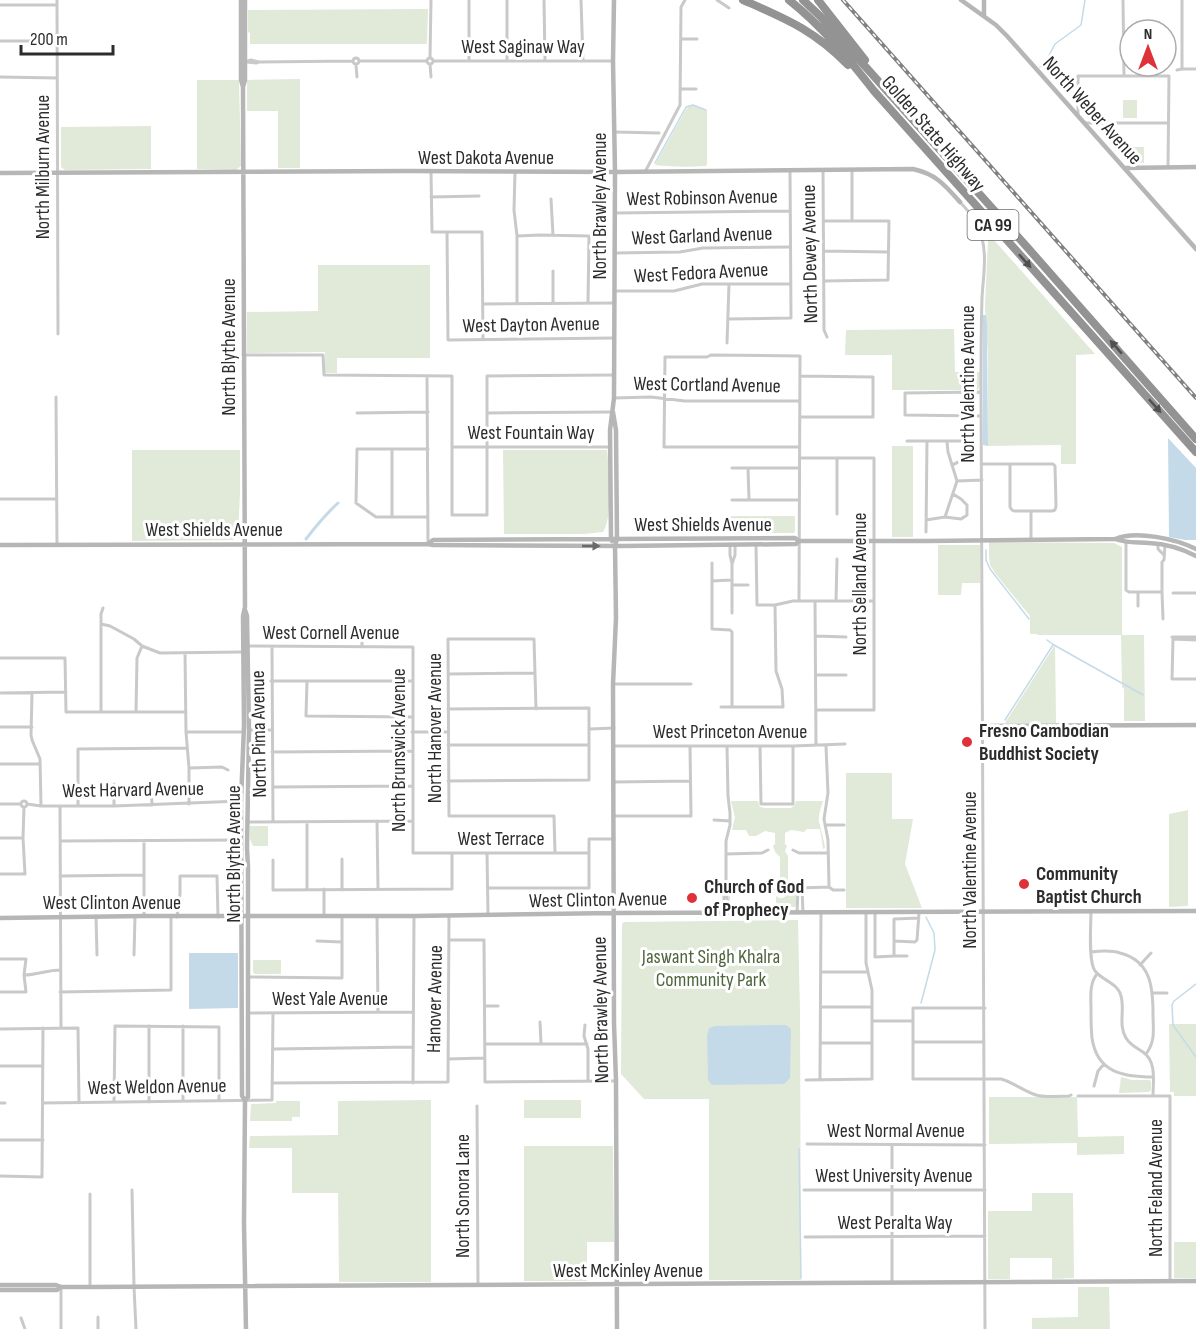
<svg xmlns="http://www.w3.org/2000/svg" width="1196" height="1329" font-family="'Sofia Sans Condensed',sans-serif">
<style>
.green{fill:#e1e9d9}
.water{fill:#c5dae9}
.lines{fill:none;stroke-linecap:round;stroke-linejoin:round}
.stream{stroke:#c5dae9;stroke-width:1.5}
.canal{stroke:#c5dae9;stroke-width:3}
.street{stroke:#c9c9c9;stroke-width:3}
.secondary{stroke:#b6b6b6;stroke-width:4.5}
.highway{stroke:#939393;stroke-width:8}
.rail-casing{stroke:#818181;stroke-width:4}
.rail{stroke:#fff;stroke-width:1.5;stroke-dasharray:4.5;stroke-linecap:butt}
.oneway{fill:#505050}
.oneway2{fill:#6a6a6a}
.poi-dot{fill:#df3139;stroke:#fff;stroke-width:2}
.labels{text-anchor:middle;stroke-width:6;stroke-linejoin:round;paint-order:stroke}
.shield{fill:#fff;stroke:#6b6b6b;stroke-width:1.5}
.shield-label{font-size:18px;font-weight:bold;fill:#2c2c2c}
.street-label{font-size:20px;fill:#2c2c2c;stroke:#fff}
.poi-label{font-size:20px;font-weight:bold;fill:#2c2c2c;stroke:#fff;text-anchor:start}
.park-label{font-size:20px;fill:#4d653b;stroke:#fff}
</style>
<rect width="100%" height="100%" fill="#fff"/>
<path class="green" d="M428,9L427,44H250V33L248,32V10Z
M300,79V168H278V111H247V80Z
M197,80H239L241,166L236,170L197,169Z
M1123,100H1137V118H1123Z
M693,105L707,111V164L706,166C689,167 672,167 655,165L686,109L689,106Z
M151,126V169L65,170L61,167V127Z
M1130,147H1144V163H1130Z
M988,239L994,240L1095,354L1076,355V464H1061V445L988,446V355L985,307Z
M318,265H430V358H337V373H325V352L247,353V312L318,311Z
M954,329L955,372H980V386L978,390H892V355H845L846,330Z
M892,446H913V537H892Z
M132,450H240V493L238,535L233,540L132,541Z
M503,450H607C609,468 613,517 603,532L585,534H504Z
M731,516H795V531L794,533H733L731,532Z
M989,542L1114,543L1122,547V635H1144L1145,721H1124V689L1122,687L1121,635H1038L1036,634H1030V616L995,573L990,565L989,556Z
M938,545H980V583H962L961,595H938Z
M1055,645L1056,723H1005Z
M846,773H892V819H913L905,864L922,908H846Z
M731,801H758L760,807L765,808H791L795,805L796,801H823C821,808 818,815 819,822C821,831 824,839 825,848L823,849L820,829H807L804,832L791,830L785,833V844L787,846L785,851L788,856V884C794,890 800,898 795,907L732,908L729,907V893L730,894V906H776V896C781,900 787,898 788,891L786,886L780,885V857L775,852L773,846L775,844V833L765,831L756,836H749L746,830H732L735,817Z
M1188,810V906L1169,907V814Z
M250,826H268V846H253L250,839Z
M798,920L800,1013L801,1280H709V1099H644L621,1074L622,924L624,922Z
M253,960H281V974H255L253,972Z
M1169,1024H1196V1096H1174V1092H1170Z
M1121,1077L1132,1080H1150L1151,1082V1090L1149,1092L1119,1093Z
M989,1097H1077L1078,1137L1124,1136V1154L1077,1155V1143L989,1144Z
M431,1100V1282H339L338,1193H292V1148H249L250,1136L338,1135V1101Z
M524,1100H581V1118H524Z
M276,1101H300V1117H292V1121H250L251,1104L276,1103Z
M524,1146H613L614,1242H587V1281H524Z
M1032,1193H1073L1074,1278L1052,1279V1258H1010V1279H988V1211H1032Z
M1174,1242H1196V1278H1174Z
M1078,1287H1109L1110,1329H1032V1318L1078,1317Z"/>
<path class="water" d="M983,315H986L987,325L988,446L983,445Z
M1168,438L1196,468V540H1185L1169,537Z
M189,953H238V1008L189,1009Z
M786,1025L791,1029L790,1078L784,1084L712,1085L708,1080L707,1036L709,1028L715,1026Z"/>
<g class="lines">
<path class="stream" d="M1040,67L1046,61L1055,44L1081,25L1085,0
M655,163L686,107L693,105L706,110
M986,550V560L990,569L1029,619
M1047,640L1054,645L1143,695
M1005,720L1053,645
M1196,984L1174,1001L1172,1005L1173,1025L1196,1057
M921,1003L935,950L934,933L926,917
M799,1149L801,1278"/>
<path class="canal" d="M306,539C316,526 326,514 338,503"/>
<path class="street" d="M57,0L58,334
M507,0V61
M544,0L545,61
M581,0L583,61
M717,0L729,8
M1123,0L1124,76
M0,5H57
M681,39H697
M0,41H57
M427 61a3 3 0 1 1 6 0a3 3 0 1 1-6 0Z
M353 61a3 3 0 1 1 6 0a3 3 0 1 1-6 0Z
M430,58L431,0
M360,61H427
M433,61H613
M469,61V0
M245,62L251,60L259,62L353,61
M247,62L257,63L259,62
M430,64L431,77
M356,65L357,77
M1182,69V0
M1177,70L1182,69H1196
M0,77L57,78
M680,89H696
M1078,116V76H1169L1168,167
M1086,123H1168
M614,132L659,133
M823,170L824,330L827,337
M431,171L432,232H482L483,340
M515,172L514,210L517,236V303
M645,172L680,105L681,7L685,0
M431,197L479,196
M551,199L553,235
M960,202C970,213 979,223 982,238C987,257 983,279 982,298C981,330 981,361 981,392L985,1329
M615,213L789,211
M823,221H889L888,280L824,281
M852,221V170
M447,232L448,340L614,338
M517,236L540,235L589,236L588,303
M824,251L888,252
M615,253L680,252L703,248L789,247
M553,271V303
M614,291H674L702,284H790
M483,304L614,303
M728,319L791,318L790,170
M727,343L729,284
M243,355H323L324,375L452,376V515H487V376L614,375
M427,376L428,543
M800,376L873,377V417H800
M981,392L905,393V415L981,416
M56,397L57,545
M614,398L651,397L685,401H800
M357,413L428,412
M487,413L611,412
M907,441H961L965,443C970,456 964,460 952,465
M452,447H610
M800,458H874V710H816
M837,458V514
M982,464H1053L1055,466L1056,506L1055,510L1052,511H1014L1012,510L1010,507V464
M732,468H799
M748,468L749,499
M957,481L982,480
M0,499H57
M732,500H799
M1031,511V539
M392,517V449
M428,517H376L356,503L357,449H428
M945,517L957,481L948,452L947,442
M926,520L945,517L961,519L967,515V505L961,499L953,494
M926,532L927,441
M1126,542V590L1129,592H1162V562L1164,560L1165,545
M730,544V555L732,564L735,555V545
M756,545L757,605H775L793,601H874
M1158,545V549L1164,555
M712,563V629L730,630L732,632V707
M732,564V613
M712,581L731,580
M732,585H748
M1138,592V606
M1162,592L1163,619
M1173,593H1196
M799,601L800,356L711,355L707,357H665L664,447H800
M815,601L816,745
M836,601L837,559
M101,624L110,626L134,639L142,646L160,653L242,652
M362,631V647
M816,636L846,637
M1172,637H1196
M1196,640L1173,639L1172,679H1196
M248,646L413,647V853H589
M272,647L273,822
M185,653L186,732L189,768V804
M0,658H65L66,712H186
M448,674L535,673
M816,675H846
M271,681H413
M307,681L306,716L412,717
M613,684H691
M0,693L66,692
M32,693L31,735L32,740L40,759L41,806
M721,707H783L782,689L776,671L775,605
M448,709L589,708V780L448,781
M536,709L534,639H448L449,816H554L555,853
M101,712V614L103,608
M136,712L137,658L142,646
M0,727H32
M590,729L614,728
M249,730H272
M186,732H243
M412,732H448
M448,745H589
M614,746H793L845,744
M727,746L728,796L730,813V825L726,841V889L729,913
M760,746L761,804H793V746
M826,746L828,793L824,819L828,840L829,887
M272,752L412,751
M0,764H40
M189,768L222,767L228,770
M614,782L690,781
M114,784V806
M151,785L152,805
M274,787L412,786
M21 804a3 3 0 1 1 6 0a3 3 0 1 1-6 0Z
M0,804H21
M27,804L41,806H114L241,801
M60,806L61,1028
M78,806V749L187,748
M614,816H691L690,746
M714,820L730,821
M377,821L378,889
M247,822L412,821
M307,822V889
M825,825H844
M0,838H23
M60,841L241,840
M144,841V916
M793,850L799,853H828
M487,853L488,914
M726,854L762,853L768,850
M342,859V890
M273,860V890L452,889V853
M0,874H25L23,838L24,807
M60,876L144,875
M488,888H589V839H614
M802,888L803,913
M324,889V916
M726,889H774L782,892
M1091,911C1091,925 1088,961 1095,971C1103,981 1118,983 1121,996C1125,1010 1118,1025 1126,1038C1130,1045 1137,1048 1143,1052C1157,1062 1153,1081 1153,1096
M724,913V891L726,889
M797,913L798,888L829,887L833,890H844
M875,913V957L894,956
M96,916L97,955
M377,916L378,1012
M177,917L180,894V876H217L218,917
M449,940H484L485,1082L615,1081
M317,941L342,942
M894,943V919L919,918
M1091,952C1100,951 1111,950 1120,953C1151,961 1153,987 1153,1014C1153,1030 1156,1040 1146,1054
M134,955L135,916
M907,956H894V943L895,941L915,942L917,940L919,913
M0,959H26L24,975L26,992H0
M1140,965L1151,953
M821,972H868
M1097,974C1089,984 1091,997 1091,1010C1091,1019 1091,1029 1092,1038C1097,1073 1124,1077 1153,1077
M24,975C37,975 47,970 60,970
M248,977L342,978V916
M60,992L171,990V917
M1153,993H1167
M485,1006H498
M821,1007H872
M985,1008H913V1079H1001C1013,1082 1023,1091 1036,1095C1046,1098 1059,1096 1069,1096L1071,1095
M248,1013L413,1012
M873,1021H913
M540,1022L541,1044
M585,1025L584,1036L588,1049V1081
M149,1026V1102
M183,1026V1101
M0,1029L78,1028L79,1103
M914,1042H984
M821,1043H872
M485,1044H587
M273,1049L412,1047
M448,1059L484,1058
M0,1066H43
M820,1079L821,913
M806,1080L872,1079V990L866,963V913
M272,1083L448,1082L449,916
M413,1083L414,916
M1094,1086L1098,1071L1104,1064
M1078,1096H1170V1281
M114,1102L115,1026L219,1027V1100
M0,1103H5
M43,1103L272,1100L273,1013
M477,1106L478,1284
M0,1140H43
M807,1144L985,1145
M0,1176L42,1177L43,1028
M132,1190L134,1287L136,1329
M804,1190H985
M805,1237L985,1236
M892,1283V1145
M61,1287V1329
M90,1287V1194
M98,1317V1329
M21,1318L25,1329"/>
<path class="secondary" d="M241,0V80L243,87L245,607L243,616L244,726L241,801L242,1096L245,1100L244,1224L246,1329
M961,0L996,25L1007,36L1196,249
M984,16V0
M243,87L245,80V0
M1124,168L1196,167
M0,173L408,171L615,172L913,169C936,174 945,185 960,202
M613,412L616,430L617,539L615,546L616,618L613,684L614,1023L616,1081L617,1329
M1115,539C1136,530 1176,539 1196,549
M612,541L611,539L610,430L614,398L615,172L613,61L614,0
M428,544L433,540L795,538L799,541H928L1115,539C1126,543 1137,542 1149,543C1166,544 1181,548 1196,556
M0,545L428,544L433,545L621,546L796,544L799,541
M984,726L1196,725
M0,918L144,916H414L614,913L1196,911
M245,1100L248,1097V867L247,848L249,730L247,616L245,610
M0,1285H56L61,1287H90L1196,1281
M0,1290H57L61,1287"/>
<path class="highway" d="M743,0C786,19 814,30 848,65
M789,0C822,26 848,58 874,91L1196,452
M803,0L820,16L1027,247L1196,439
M818,0L865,60"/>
<g class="rail-casing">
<path id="rail" d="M843,0L1196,398"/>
</g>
<use href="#rail" class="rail"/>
</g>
<defs><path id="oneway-solid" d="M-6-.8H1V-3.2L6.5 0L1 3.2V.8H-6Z" transform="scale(1.5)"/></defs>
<g class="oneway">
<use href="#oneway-solid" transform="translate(1025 261) rotate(48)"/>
<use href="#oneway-solid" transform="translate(1116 347) rotate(-131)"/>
<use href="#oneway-solid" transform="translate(1155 406) rotate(48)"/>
</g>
<use class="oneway2" href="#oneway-solid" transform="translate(591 546)"/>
<g class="poi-dot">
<circle cx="967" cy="742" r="6"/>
<circle cx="1024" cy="884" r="6"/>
<circle cx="692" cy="898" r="6"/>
</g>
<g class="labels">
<rect class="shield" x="967.5" y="210" width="51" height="30" rx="4.5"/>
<g class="shield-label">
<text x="993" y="231">CA 99</text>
</g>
<g class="street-label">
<text x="523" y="53">West Saginaw Way</text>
<text transform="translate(1093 110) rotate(48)" y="7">North Weber Avenue</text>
<text transform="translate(934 133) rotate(49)" y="7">Golden State Highway</text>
<text x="486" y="164">West Dakota Avenue</text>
<text transform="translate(42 167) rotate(-90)" y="7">North Milburn Avenue</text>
<text transform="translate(702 197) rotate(-1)" y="7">West Robinson Avenue</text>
<text transform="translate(599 206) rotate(-90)" y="7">North Brawley Avenue</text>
<text transform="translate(702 235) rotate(-2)" y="7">West Garland Avenue</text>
<text transform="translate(809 254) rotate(-91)" y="7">North Dewey Avenue</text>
<text transform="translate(701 272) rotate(-3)" y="7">West Fedora Avenue</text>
<text transform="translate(531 324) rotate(-1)" y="7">West Dayton Avenue</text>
<text transform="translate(228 347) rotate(-90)" y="7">North Blythe Avenue</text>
<text transform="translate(707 384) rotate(1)" y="7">West Cortland Avenue</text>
<text transform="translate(967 384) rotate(-90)" y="7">North Valentine Avenue</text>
<text x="531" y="439">West Fountain Way</text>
<text x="703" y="531">West Shields Avenue</text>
<text x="214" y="536">West Shields Avenue</text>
<text transform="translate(859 584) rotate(-90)" y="7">North Selland Avenue</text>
<text x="331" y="639">West Cornell Avenue</text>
<text transform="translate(434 728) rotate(-90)" y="7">North Hanover Avenue</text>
<text x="730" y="738">West Princeton Avenue</text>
<text transform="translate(258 734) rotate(-91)" y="7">North Pima Avenue</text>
<text transform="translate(398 750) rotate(-90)" y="7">North Brunswick Avenue</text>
<text transform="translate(133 789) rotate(-1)" y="7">West Harvard Avenue</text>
<text x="501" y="845">West Terrace</text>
<text transform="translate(233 854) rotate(-90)" y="7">North Blythe Avenue</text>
<text transform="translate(969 870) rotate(-90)" y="7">North Valentine Avenue</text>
<text transform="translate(598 899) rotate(-1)" y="7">West Clinton Avenue</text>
<text x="112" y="909">West Clinton Avenue</text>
<text x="330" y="1005">West Yale Avenue</text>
<text transform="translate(434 999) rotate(-89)" y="7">Hanover Avenue</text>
<text transform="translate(600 1010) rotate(-91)" y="7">North Brawley Avenue</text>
<text transform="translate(157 1086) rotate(-1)" y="7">West Weldon Avenue</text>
<text x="896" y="1137">West Normal Avenue</text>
<text x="894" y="1182">West University Avenue</text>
<text transform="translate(1155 1188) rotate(-90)" y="7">North Feland Avenue</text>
<text transform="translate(462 1196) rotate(-90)" y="7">North Sonora Lane</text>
<text x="895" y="1229">West Peralta Way</text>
<text x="628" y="1277">West McKinley Avenue</text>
</g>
<g class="poi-label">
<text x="979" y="737">Fresno Cambodian<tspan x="979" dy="23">Buddhist Society</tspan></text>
<text x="1036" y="880">Community<tspan x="1036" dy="23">Baptist Church</tspan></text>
<text x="704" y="893">Church of God<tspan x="704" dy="23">of Prophecy</tspan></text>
</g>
<g class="park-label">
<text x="711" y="963">Jaswant Singh Khalra<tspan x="711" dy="23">Community Park</tspan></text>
</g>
</g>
<g transform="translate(1148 48)"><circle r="28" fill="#ffffff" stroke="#ababab" stroke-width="1.5"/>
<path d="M0-4.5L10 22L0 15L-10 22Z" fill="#df3139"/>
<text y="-9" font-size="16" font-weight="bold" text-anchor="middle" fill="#2c2c2c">N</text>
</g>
<path d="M21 45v9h92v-9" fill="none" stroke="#2c2c2c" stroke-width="3"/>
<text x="30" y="45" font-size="18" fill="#2c2c2c" stroke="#ffffff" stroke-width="4.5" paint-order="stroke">200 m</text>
</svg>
